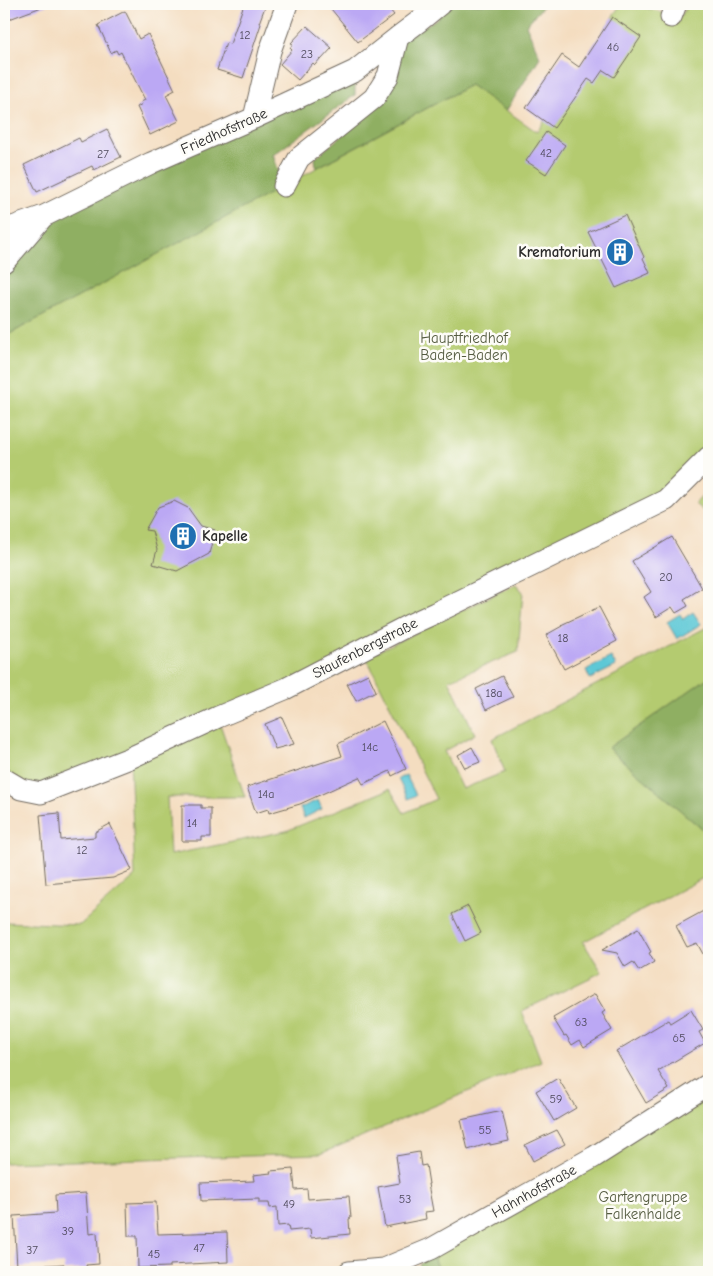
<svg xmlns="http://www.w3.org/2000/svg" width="713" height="1276" font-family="'Comic Neue',sans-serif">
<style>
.green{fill:#b4cb70;stroke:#707b4e}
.forest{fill:#8faf62;stroke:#5d6d46}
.water{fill:#5dc8d6;stroke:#447a80}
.building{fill:#bba8f4}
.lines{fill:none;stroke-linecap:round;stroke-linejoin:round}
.minor-casing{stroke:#71695f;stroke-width:23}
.minor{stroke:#fff;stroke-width:21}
.labels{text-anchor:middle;stroke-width:5;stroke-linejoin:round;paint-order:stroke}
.number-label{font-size:12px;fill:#4f4a5d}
.street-label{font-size:15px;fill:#2b2b2b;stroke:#fdfcf7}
.poi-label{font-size:15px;font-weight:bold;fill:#2b2b2b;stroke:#fdfcf7;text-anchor:end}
.park-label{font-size:15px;fill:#545b40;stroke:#fdfcf7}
</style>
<rect width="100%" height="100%" fill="#fdfcf7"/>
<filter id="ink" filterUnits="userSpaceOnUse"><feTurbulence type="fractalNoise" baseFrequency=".02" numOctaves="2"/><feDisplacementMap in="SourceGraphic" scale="10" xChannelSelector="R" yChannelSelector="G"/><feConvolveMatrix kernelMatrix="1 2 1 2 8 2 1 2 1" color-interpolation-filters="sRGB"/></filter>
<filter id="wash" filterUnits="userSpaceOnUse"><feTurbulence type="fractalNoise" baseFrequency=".0096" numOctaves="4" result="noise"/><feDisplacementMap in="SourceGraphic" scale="20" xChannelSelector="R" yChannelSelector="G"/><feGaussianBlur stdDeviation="1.12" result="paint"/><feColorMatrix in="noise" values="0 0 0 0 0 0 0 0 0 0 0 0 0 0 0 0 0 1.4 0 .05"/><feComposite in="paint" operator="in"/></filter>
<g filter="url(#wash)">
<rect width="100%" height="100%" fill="#f4ddc0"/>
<path class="green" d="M621,4H632L680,17L689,4H709V457L666,500L218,718L245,797H167L170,855L286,831L390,789L404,813L436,799L366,657L516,584L523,592L518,652L449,680L475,734L444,751L462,789L505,772L492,739L709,626V677L608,748L709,835V875L583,942L602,972L522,1011L541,1061L320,1154L4,1163V922L80,925L135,876L130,758L41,793L4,779V337L470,85L537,132Z
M709,489V516L695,504Z
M709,1084V1272H440L431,1250Z"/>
<path class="forest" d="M453,4H545L526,25L540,57L506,111L470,85L316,168L315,158L383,101L401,41L436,19Z
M355,71V95L273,155L284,186L4,337V230Z
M709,677V835L608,748Z
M431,1250L440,1272H414Z"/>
<path class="water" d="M693,612L701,624L677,639L667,622L680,614L683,619Z
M611,657L616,666L590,679L586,670Z
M406,775L416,795L408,799L398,779Z
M318,800L322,809L304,818L300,808Z"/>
<g id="blocks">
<path class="building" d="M4,4H46L47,5L4,21Z
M244,4H266L259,23L261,24L243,78L217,70L226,43L230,44Z
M327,4H385L394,15L358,42Z
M125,11L139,39L148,34L175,90L166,95L179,121L150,135L137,107L142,104L141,102L145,100L121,52L118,54L116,50L111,53L98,25Z
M612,17L641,37L614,77L603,70L594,83L588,79L554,128L526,108L562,55L579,67Z
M307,26L332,48L321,60L320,59L315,65L313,63L298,80L280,64L292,50L290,48L293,44L291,43Z
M107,129L121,157L94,170L92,166L37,192L24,165L79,138L81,142Z
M546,132L565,145L546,174L526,161Z
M625,215L644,257L643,258L650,273L616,288L588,232Z
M174,501L188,508L201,526L215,530L209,554L177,571L153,564L157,550L152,531L145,530L158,507Z
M672,537L702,588L684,599L688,606L676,613L672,607L656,617L644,597L651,592L632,561Z
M599,607L617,641L564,669L546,635L562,626L561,625Z
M368,674L376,691L356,701L347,684Z
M502,676L513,697L486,710L476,689Z
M282,717L294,744L275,749L265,724Z
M383,721L406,769L392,776L390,771L363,784L359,777L300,804L269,813L268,809L256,813L247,787L342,756L338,744Z
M472,747L480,762L465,768L458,755Z
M182,805H201V808H211V837H202V841H182Z
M59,813L61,840L95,837V832L110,824L132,870L113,878L46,884L40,815Z
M468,906L481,933L465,941L452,914Z
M709,908V965L697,943L687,947L676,926Z
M638,929L651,952L649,953L654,962L639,971L633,962L625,967L617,953L602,950Z
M595,994L605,1011L602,1013L612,1030L584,1047L580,1040L572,1045L566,1035L564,1036L553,1018Z
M691,1010L703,1030L699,1032L705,1043L658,1071L669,1089L646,1103L616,1051L668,1020L670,1023Z
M558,1078L576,1108L554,1121L536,1091Z
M502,1111L509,1141L490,1145V1143L468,1150L461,1120Z
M557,1130L565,1144L533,1161L525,1145Z
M419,1152L421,1166L426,1165L429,1184H428L433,1211L425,1212L426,1219L385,1227L378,1187L400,1183L396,1156Z
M293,1169L295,1190L307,1189L308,1199L349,1196L351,1218L349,1219L350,1234L311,1238L310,1229L289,1231L288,1225L278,1226L277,1207L270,1208L269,1203H259V1199L201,1201L200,1183L254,1181L253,1175L271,1173L270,1171Z
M86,1193L89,1234L97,1233L99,1264L86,1265L87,1269L64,1270V1264L17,1267L14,1216L56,1213L55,1195Z
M156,1202L158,1234L227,1232L228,1262L170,1265V1267L138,1268L137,1236H128L127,1203Z"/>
</g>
</g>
<g filter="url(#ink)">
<use href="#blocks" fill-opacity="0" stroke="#71695f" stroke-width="1"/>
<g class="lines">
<g class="minor-casing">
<path id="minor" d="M671,17L676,4
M254,118L270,51L287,4
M284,186L299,158L374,98L388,76L398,37
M4,230L44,216L151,163L254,118L355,71L398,37L418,22L440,4
M4,262L42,218
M4,779L21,789L41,793L130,758L218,717L285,689L409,625L435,613L666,500L709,457
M349,1272L383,1269L431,1249L594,1157L709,1084"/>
</g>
<use href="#minor" class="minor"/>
</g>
</g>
<defs>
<g id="building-disc" transform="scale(1.4375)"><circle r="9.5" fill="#1f6fb2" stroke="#fdfcf7"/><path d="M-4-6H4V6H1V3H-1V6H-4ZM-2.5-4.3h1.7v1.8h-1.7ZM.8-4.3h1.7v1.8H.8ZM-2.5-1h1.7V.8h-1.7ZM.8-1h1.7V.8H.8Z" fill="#fff"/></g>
</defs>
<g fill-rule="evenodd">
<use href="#building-disc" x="620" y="252"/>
<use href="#building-disc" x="183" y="536"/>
</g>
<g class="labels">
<g class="number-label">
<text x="245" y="39">12</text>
<text x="613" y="51">46</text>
<text x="307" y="58">23</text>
<text x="546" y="157">42</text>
<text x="103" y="158">27</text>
<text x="666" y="581">20</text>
<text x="563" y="642">18</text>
<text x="494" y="697">18a</text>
<text x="370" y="751">14c</text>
<text x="266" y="798">14a</text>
<text x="192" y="827">14</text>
<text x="82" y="854">12</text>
<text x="581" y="1026">63</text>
<text x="679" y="1042">65</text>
<text x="556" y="1103">59</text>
<text x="485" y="1134">55</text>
<text x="405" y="1203">53</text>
<text x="289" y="1208">49</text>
<text x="68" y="1235">39</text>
<text x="199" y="1252">47</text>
<text x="32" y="1254">37</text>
<text x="154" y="1258">45</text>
</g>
<g class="street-label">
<text transform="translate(224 131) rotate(-24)" y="5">Friedhofstraße</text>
<text transform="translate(365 648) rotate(-27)" y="5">Staufenbergstraße</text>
<text transform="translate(534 1191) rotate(-29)" y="5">Hahnhofstraße</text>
</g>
<g class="poi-label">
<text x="601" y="257">Krematorium</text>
<text x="202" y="541" text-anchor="start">Kapelle</text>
</g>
<g class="park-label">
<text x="464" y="343">Hauptfriedhof<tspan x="464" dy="17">Baden-Baden</tspan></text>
<text x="643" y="1202">Gartengruppe<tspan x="643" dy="17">Falkenhalde</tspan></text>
</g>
</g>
<rect width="713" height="1276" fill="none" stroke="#fdfcf7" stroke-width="20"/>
</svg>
